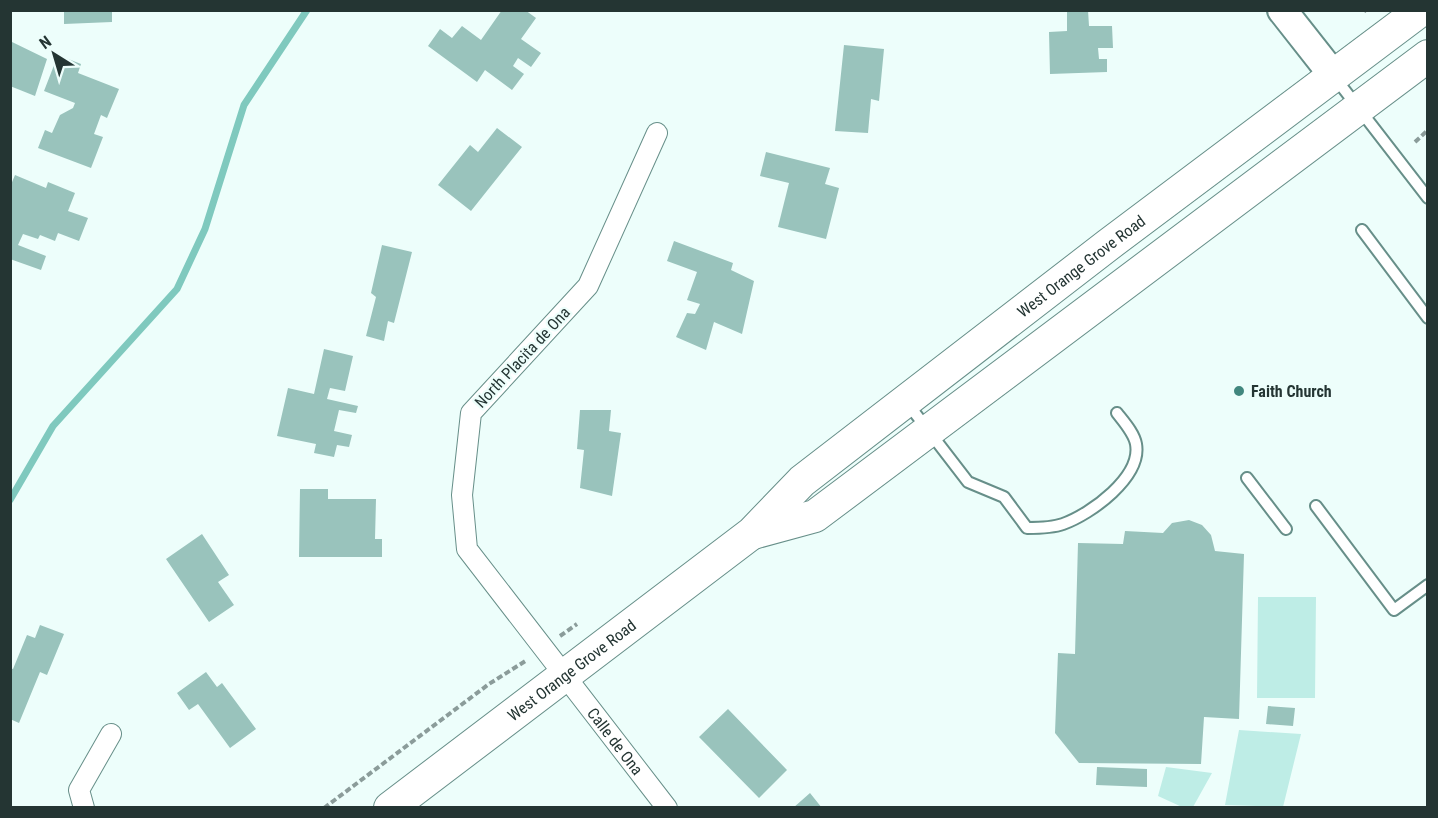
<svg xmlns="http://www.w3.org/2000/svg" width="1438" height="818" font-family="'Roboto Condensed',sans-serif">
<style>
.green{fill:#beede6}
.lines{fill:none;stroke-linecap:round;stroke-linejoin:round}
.stream{stroke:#7fc9be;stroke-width:7}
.building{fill:#99c3bc}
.lane-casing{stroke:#678f89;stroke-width:14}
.street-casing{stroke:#678f89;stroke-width:22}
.secondary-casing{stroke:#678f89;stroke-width:32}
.primary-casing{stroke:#678f89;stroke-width:34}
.path{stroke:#8b9c9a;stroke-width:4;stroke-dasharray:6 3;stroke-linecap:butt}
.lane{stroke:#fff;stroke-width:10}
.street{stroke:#fff;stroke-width:20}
.secondary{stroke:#fff;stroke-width:28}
.primary{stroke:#fff;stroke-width:32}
.poi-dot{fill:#41877e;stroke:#edfefb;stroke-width:2}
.labels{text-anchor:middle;stroke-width:4.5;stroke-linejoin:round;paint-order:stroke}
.street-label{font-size:16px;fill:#243533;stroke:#edfefb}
.poi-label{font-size:16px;font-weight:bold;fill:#243533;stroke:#edfefb;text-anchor:start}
</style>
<rect width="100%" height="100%" fill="#edfefb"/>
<path class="green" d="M1258,597H1316L1315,698H1257Z
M1239,730L1301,734L1283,807L1225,805Z
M1166,767L1212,773L1193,807H1182L1158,796Z"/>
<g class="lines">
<path class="stream" d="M10,500L53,426L177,289L205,229L244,105L307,10"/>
</g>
<path class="building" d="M64,10H112V22L64,24Z
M502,10H525L536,18L521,39L541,53L531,67L518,58L513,66L524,74L512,90L485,70L477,82L428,46L440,29L452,38L462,26L481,40Z
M1067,10H1088L1089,26H1112L1113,48H1098L1099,59H1107V72L1050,74L1049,32L1067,31Z
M10,41L47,59L35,96L10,86Z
M844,45L884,49L879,101L871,99L868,133L835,131Z
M58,55L81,64L78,73L119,89L107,118L101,115L94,134L103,137L91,168L38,148L45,130L52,133L60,115L73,108L75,103L44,91Z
M497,128L522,147L471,211L438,185L470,145L478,152Z
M766,152L830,168L825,184L839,188L826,239L778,227L789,183L760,176Z
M15,175L46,188L48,182L75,193L68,211L88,218L79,241L58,233L55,241L40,235L38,239L23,234L18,245L46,256L41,270L10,259V187Z
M674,241L733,263L731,270L754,281L742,334L714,322L706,350L676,337L687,313L695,314L700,304L687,300L697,272L667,261Z
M382,245L412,252L394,323L388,321L384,341L366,336L376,297L371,293Z
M324,349L353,356L345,391L330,388L327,399L358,406L356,413L339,410L334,431L352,435L349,447L337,445L334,457L314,453L316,444L277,436L288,388L314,394Z
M580,410H611L609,431L621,433L612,496L580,488L584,450L577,449Z
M300,489H328V499H376L375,539H382V557H299Z
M1189,520L1202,525L1211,535L1215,551L1244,554L1239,719L1204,717L1201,764L1079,763L1055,733L1058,653L1075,654L1078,543L1123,544L1125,531L1163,533L1172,523Z
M202,534L229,575L218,582L234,605L209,622L166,559Z
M40,625L64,634L47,675L40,672L19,723L10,719V668L13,669L27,635L35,638Z
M206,672L217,687L222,683L256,729L230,748L198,704L189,710L177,693Z
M1268,706L1295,708L1293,726L1266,724Z
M728,709L787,770L759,798L699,737Z
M1097,767L1147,769V787L1096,785Z
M810,793L822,808H793Z"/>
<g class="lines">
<g class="lane-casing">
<path id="lane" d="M1336,79L1428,198
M1362,230L1428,318
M908,404L968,482L1004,497L1027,528C1039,528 1052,528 1063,524C1091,514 1142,477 1136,444C1134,433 1124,422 1117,413
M1247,478L1286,529
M1316,506L1394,610L1428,585"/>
</g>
<g class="street-casing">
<g id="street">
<path id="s1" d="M657,133L588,286L471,413L462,495L467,549L667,808"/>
<path d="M84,808L79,790L111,734"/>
</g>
</g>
<g class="secondary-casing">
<path id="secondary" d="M1282,10L1334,76"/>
</g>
<g class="primary-casing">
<g id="primary">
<path d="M753,533L815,516L1428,56"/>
<path id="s2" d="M390,808L752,533L802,481L1108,245L1421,10"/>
</g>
</g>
<path class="path" d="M1364,12L1365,10
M1415,142L1428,130
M560,636L577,624
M324,808L489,684L527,660"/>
<use href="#lane" class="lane"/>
<use href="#street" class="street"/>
<use href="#secondary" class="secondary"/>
<use href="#primary" class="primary"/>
</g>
<circle class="poi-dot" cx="1239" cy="391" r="6"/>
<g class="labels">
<g class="street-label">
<text dy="6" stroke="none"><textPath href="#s2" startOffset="879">West Orange Grove Road</textPath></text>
<text transform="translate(522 357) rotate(-47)" y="6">North Placita de Ona</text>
<text dy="6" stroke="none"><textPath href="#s2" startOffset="228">West Orange Grove Road</textPath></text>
<text dy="6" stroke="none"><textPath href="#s1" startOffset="720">Calle de Ona</textPath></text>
</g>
<g class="poi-label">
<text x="1251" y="397">Faith Church</text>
</g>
</g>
<rect width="1438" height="818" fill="none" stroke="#243533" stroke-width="24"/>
<g transform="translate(54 54) rotate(323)" stroke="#edfefb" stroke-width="4.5" paint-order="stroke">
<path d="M0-4.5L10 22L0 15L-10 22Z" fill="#243533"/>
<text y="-9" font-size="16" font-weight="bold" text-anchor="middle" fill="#243533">N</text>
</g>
</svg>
